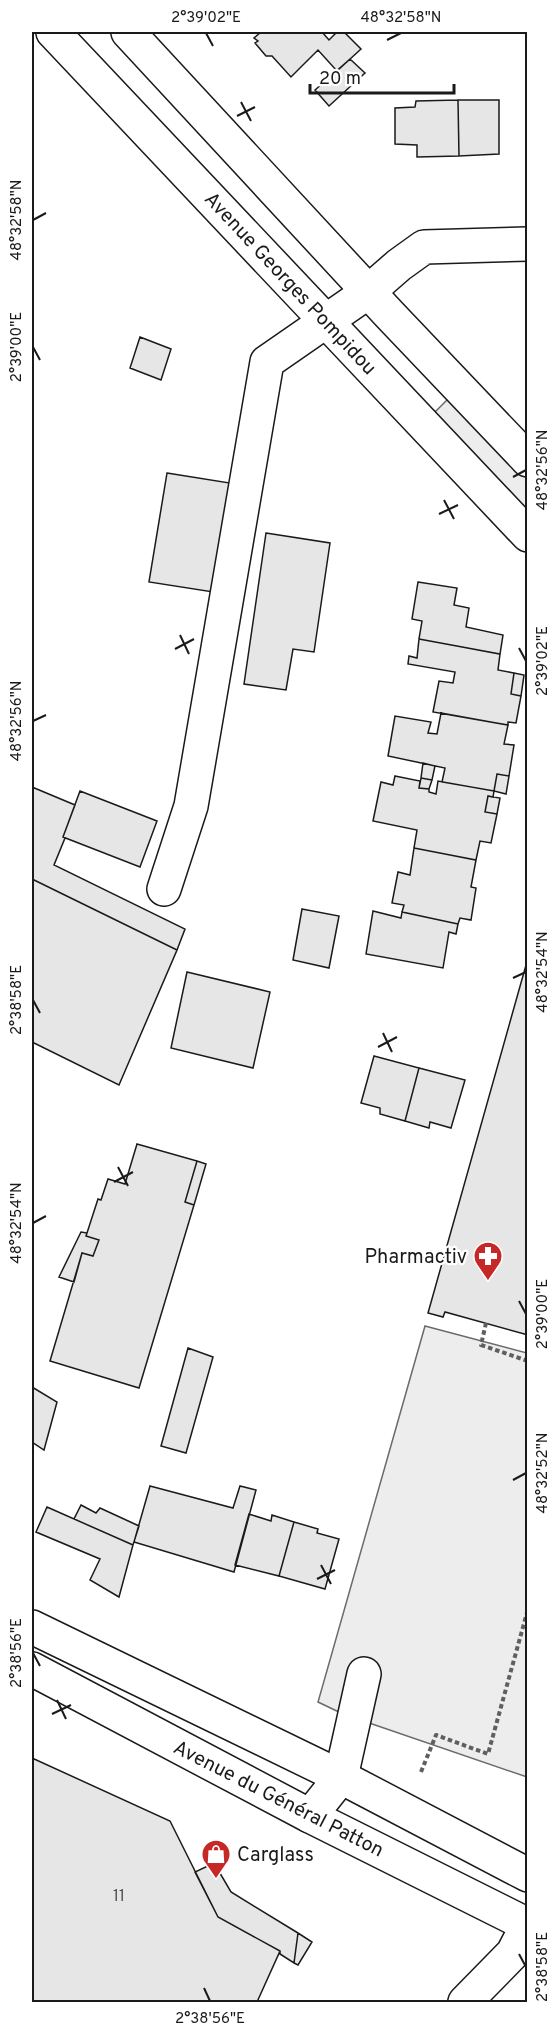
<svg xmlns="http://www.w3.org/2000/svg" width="559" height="2034" font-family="Overpass,sans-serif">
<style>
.built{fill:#ededed;stroke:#6a6a6a;stroke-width:1.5}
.building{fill:#e6e6e6;stroke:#1a1a1a;stroke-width:1.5}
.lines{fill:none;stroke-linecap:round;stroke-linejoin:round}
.minor-casing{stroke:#1a1a1a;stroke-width:36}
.major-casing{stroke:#1a1a1a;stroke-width:36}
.path{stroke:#5f5f5f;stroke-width:4;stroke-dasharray:4.5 3;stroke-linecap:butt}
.minor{stroke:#fff;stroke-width:33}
.major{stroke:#fff;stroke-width:33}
.ticks{fill:none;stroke:#1a1a1a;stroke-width:2}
.labels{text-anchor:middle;stroke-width:4.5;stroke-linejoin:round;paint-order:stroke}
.number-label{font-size:16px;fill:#4d4d4d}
.street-label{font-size:20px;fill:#1a1a1a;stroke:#fff}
.poi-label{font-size:20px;fill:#1a1a1a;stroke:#fff;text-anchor:end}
.neatline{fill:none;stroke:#1a1a1a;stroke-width:2}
.ticks-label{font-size:15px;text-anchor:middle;fill:#1a1a1a}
</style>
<rect width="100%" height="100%" fill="#fff"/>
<path class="built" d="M452,395L527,475V516L432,415Z
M425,1326L527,1353V1777L343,1714L318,1702Z"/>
<path class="building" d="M261,32H322L329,40L337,32H344L361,49L337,71L318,50L291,77L272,56H266L255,43L258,41L254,38Z
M350,59L365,73L329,106L315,90Z
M458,100H499V154L459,156Z
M458,100L459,156L417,157V145L395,144V108L415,107L416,101Z
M140,337L171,349L161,380L130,368Z
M167,473L230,483L213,592L149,582Z
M266,533L330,543L314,652L293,649L286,690L244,684Z
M418,582L457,588L454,605L469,608L466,627L503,635L500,654L419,639L422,621L412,619Z
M419,639L500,654L498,670L514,673L511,694L521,696L516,723L508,722V725L433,712L439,681L453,683L455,672L408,664L409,656L417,658Z
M514,673L524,675L521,696L511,694Z
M441,713L508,725L504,744L514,745L509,776L497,774L494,791L442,782L445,768L388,756L395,716L431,722L428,733L437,734Z
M423,763L435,766L432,780L421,778Z
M497,774L509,776L506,794L494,791Z
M395,776L420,781L419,788L429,789V792L436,794L438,781L494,791L493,797L488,796L485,812L497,814L491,843L480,841L476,860L414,848L417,830L373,821L381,782L393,785Z
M421,778L432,780L429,789L419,788Z
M32,787L75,805L63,837L65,838L54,865L185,929L177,950L32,879Z
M80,791L157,821L140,867L63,837Z
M488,796L500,798L497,814L485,812Z
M414,848L476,860L471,887L476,888L471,920L460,918L458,924L402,912L404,905L392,903L398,872L410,875Z
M32,879L177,950L119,1085L32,1042Z
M302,909L339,916L329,968L293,960Z
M373,911L401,918L402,912L458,924L456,934L449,932L443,968L366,954Z
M528,958V1335L445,1312L443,1317L428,1313Z
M187,972L270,992L253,1068L171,1048Z
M374,1056L419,1068L405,1121L380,1114V1108L361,1103Z
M419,1068L465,1080L451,1128L430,1122L429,1128L405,1121Z
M137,1144L197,1161L185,1202L194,1205L139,1388L50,1361L82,1253L93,1256L99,1240L86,1236L98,1199L101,1200L108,1179L125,1184Z
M197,1161L206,1164L194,1205L185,1202Z
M81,1232L87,1233L86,1236L99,1240L93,1256L82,1253L74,1282L59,1277Z
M188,1348L213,1357L186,1453L161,1446Z
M32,1387L57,1402L44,1450L32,1442Z
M150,1486L233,1508L240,1486L256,1490L234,1572L134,1542Z
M81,1505L96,1513L100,1508L139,1526L133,1545L74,1519Z
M47,1507L133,1545L119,1597L90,1580L100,1559L36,1532Z
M249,1514L271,1521L272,1515L294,1522L279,1576L235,1565Z
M294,1522L318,1529L317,1533L339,1539L325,1589L279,1576Z
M32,1758L170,1821L218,1917L280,1951L257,2002H32Z
M214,1863L231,1892L298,1933L294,1963L280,1954V1951L218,1917L195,1872Z
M298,1933L312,1942L298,1965L294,1963Z"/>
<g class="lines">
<g class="minor-casing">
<path id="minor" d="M164,889L191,806L267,362L368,292L399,265L424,247L528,244
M310,1816L341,1777L364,1674"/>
</g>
<g class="major-casing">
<path id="major" d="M53,32L528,535
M128,32L389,314L528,460
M32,1627L341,1777L528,1875
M32,1669L310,1816L528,1925
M465,2002L513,1953L528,1924"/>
</g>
<path class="path" d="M486,1323L481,1345L528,1361
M421,1772L436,1735L488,1754L528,1609"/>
<use href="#minor" class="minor"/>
<use href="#major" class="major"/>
</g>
<path class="ticks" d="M206,33L213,46M387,40L401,33M241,102L251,121M237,116L255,107M33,220L46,213M33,347L40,360M513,477L526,470M444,500L454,519M439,514L458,505M180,635L189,654M519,648L526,661M175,649L194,639M33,721L46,715M513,978L526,972M33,1000L40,1013M383,1033L392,1052M378,1047L397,1037M118,1167L128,1186M114,1182L133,1172M33,1223L46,1216M519,1301L526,1314M513,1480L526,1473M321,1565L331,1584M317,1579L335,1570M33,1653L40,1666M57,1700L66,1719M52,1714L71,1705M519,1954L526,1967M204,1988L210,2001"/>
<defs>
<g id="pharmacy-pin" transform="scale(1.5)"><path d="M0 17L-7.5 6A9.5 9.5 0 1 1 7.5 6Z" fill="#c62828" stroke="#fff"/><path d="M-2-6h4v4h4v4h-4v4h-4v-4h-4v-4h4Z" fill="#fff"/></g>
<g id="shop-pin" transform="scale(1.5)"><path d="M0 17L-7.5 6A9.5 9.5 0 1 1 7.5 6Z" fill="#c62828" stroke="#fff"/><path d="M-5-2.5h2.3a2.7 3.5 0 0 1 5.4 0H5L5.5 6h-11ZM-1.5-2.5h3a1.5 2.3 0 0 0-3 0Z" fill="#fff"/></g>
</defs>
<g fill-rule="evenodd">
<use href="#pharmacy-pin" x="488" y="1256"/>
<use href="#shop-pin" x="216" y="1854"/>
</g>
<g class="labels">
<g class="number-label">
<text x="119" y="1901">11</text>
</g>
<g class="street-label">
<text transform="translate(291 283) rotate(47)" y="7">Avenue Georges Pompidou</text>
<text transform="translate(279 1798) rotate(27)" y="7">Avenue du Général Patton</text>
</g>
<g class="poi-label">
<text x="467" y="1263">Pharmactiv</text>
<text x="237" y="1861" text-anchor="start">Carglass</text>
</g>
</g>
<rect width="559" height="2034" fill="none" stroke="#ffffff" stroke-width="66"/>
<path d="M310 84v9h144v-9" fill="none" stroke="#1a1a1a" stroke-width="3"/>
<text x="319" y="84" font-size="18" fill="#1a1a1a" stroke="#ffffff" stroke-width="4.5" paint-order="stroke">20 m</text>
<rect x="33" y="33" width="493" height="1968" class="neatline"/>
<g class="ticks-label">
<text x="206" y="22">2°39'02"E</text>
<text x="401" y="22">48°32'58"N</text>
<text transform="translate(16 220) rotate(-90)" y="5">48°32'58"N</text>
<text transform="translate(16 347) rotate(-90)" y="5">2°39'00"E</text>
<text transform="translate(542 470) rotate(-90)" y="5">48°32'56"N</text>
<text transform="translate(542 661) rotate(-90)" y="5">2°39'02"E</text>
<text transform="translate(16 721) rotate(-90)" y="5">48°32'56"N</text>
<text transform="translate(542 972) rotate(-90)" y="5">48°32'54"N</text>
<text transform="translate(16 1000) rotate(-90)" y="5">2°38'58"E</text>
<text transform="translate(16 1223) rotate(-90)" y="5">48°32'54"N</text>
<text transform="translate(542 1314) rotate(-90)" y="5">2°39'00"E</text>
<text transform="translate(542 1473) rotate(-90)" y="5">48°32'52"N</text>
<text transform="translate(16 1653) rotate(-90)" y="5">2°38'56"E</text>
<text transform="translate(542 1967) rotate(-90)" y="5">2°38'58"E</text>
<text x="210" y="2023">2°38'56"E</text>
</g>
</svg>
